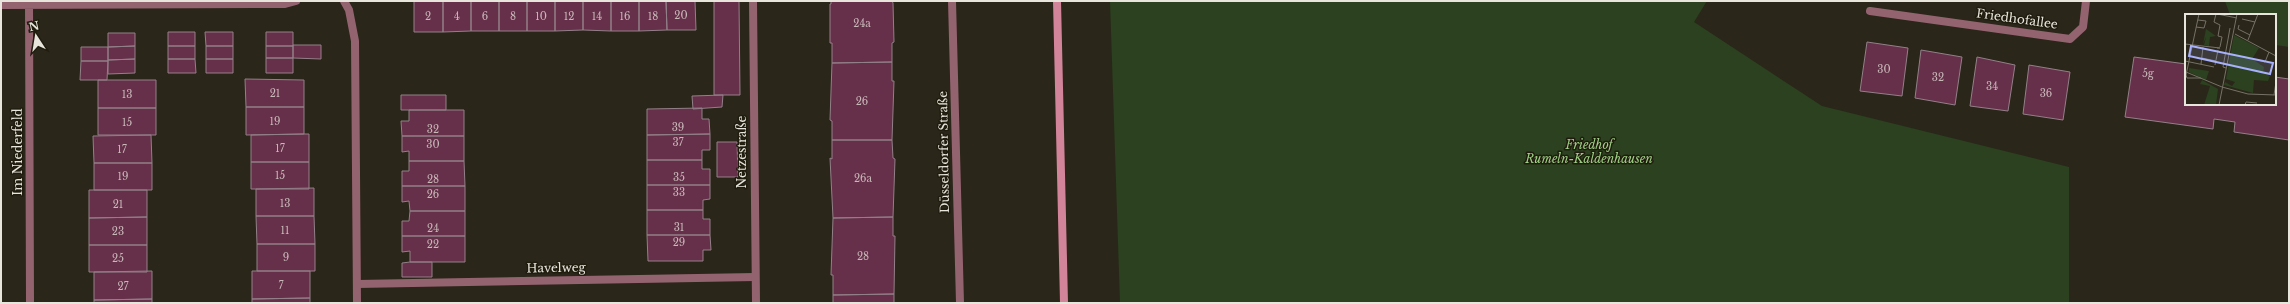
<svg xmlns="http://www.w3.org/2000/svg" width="2290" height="304" font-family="'Libre Baskerville',serif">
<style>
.green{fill:#2b411f}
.building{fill:#66304a;stroke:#928088}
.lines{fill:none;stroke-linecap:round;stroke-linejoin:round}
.service{stroke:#946370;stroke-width:8}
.minor{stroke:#946370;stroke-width:8}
.secondary{stroke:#d2849a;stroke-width:8}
.labels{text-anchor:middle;stroke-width:3;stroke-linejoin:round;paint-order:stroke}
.number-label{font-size:10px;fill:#c8b8b8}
.street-label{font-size:12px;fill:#e8e5dc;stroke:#201d0f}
.park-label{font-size:12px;font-style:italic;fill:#9ed085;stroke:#201d0f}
.inset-road{fill:none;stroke:#767267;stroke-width:1}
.view{fill:#a7b1fc;fill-opacity:0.15;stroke:#a7b1fc;stroke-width:2}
.inset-edge{fill:none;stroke:#e8e5dc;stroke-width:2}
</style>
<rect width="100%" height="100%" fill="#2a2619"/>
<path class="green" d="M1110,1H1707L1694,22L1822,106L2069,167V303H1120Z
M2225,1H2289V47L2275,45V15H2230Z"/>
<path class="building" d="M414,1H443V32H414Z
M443,1H471V31L443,32Z
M471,1H499V31H471Z
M499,1H527V31H499Z
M527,1H555V31H527Z
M555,1H583V30L555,31Z
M583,1H611V31L583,30Z
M611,1H639V31H611Z
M639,1H666L667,30L639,31Z
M666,1H695L696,30H667Z
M714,1H739L740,95H714Z
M831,1H892L893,3L894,42L892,43V62L832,63V43H830V4H831Z
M168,32H195V46H168Z
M205,32H233V46H206Z
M266,32H293V46H266Z
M108,33H135V46L108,47Z
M1867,42L1908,48L1902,96L1860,91Z
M293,45H321V59L293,58Z
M135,46V59L108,60V47Z
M168,46H195V59H168Z
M206,46H233V59H206Z
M266,46H293V58H266Z
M81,47H108V61H81Z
M1921,50L1962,57L1955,105L1915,98Z
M1977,57L2015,65L2008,111L1970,106Z
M2134,57L2186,64V104H2275V77L2289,79V140L2234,132L2235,122L2214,119L2213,129L2125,117Z
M266,58H293V73H266Z
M135,59V73L108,74V60Z
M168,59H195L196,73H168Z
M206,59H233V73H206Z
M81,61H108L107,80H80Z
M892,62V81H894L892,140H832V121L830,120L832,63Z
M2029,65L2070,72L2063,120L2023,114Z
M245,79L304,80V107H246Z
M98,80H156V108H98Z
M401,95H446V110H401Z
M723,95L722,107L693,109L692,96Z
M246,107H304V134L246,135Z
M98,108H156V135H98Z
M702,108V119H709L710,134L647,135V109Z
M409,110H464V136H402L401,121H409Z
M304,134H309V162H251V135Z
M710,134V150H702V160H647V135Z
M151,135L152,163H94L93,136Z
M402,136H464V161H409V151L402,152Z
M832,140H892L893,158L895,159L893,217L833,218L830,158L832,159Z
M717,142H737L738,177H717Z
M647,160H702V169H710V185H647Z
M409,161H464L465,186H402V171H409Z
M251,162H309V189H251Z
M94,163H152V190H94Z
M647,185H710V199L703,200V210H647Z
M402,186H465V211H410L409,201L402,202Z
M256,189L314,188V216H256Z
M89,190H147V217L89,218Z
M647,210H703V219H710V235H647Z
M410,211H465V236H402V221H409Z
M256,216H314L315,244H257Z
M147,217V245H89V218Z
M893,217V236H895L894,294L833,295V275H831L833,218Z
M647,235H710L711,250H703V261H648Z
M402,236H465V262H410V251L402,252Z
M257,244H315V271H257Z
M89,245H147V272H89Z
M410,262H432V277H402V263Z
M152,271V299L94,300V272Z
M252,271H310V298L252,299Z
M894,294V303H833V295Z
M310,298V303H252V299Z
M152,299V303H94V300Z"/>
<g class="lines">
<path class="service" d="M357,284L755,277"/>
<path class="minor" d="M29,1L30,303
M344,1L349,10L355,41L357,303
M753,1L756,303
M952,1L960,303
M1,5L285,4L296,1
M1870,11L2070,39L2083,27L2086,1"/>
<path class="secondary" d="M1057,1L1064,303"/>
</g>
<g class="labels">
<g class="number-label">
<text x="681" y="19">20</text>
<text x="428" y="20">2</text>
<text x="457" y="20">4</text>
<text x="485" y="20">6</text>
<text x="513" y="20">8</text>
<text x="541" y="20">10</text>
<text x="569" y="20">12</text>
<text x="597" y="20">14</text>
<text x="625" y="20">16</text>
<text x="653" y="20">18</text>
<text x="862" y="27">24a</text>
<text x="1884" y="73">30</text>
<text x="2148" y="77">5g</text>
<text x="1938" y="81">32</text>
<text x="1992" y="90">34</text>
<text x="275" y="97">21</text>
<text x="2046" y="97">36</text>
<text x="127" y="98">13</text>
<text x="862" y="105">26</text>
<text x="275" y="125">19</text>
<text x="127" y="126">15</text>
<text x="678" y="131">39</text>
<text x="433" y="133">32</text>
<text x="678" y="146">37</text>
<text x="433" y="148">30</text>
<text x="280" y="152">17</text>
<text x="122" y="153">17</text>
<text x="280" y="179">15</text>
<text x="123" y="180">19</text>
<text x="679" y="181">35</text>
<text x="863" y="182">26a</text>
<text x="433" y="183">28</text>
<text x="679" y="196">33</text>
<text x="433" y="198">26</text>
<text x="285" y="207">13</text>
<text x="118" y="208">21</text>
<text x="679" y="231">31</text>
<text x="433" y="232">24</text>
<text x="285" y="234">11</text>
<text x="118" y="235">23</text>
<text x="679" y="246">29</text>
<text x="433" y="248">22</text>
<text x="863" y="260">28</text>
<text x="286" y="261">9</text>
<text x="118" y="262">25</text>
<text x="281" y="289">7</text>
<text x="123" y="290">27</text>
</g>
<g class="street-label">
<text transform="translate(2017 19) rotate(8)" y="4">Friedhofallee</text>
<text transform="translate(18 152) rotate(-90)" y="4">Im Niederfeld</text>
<text transform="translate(742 152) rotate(-90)" y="4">Netzestraße</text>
<text transform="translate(944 152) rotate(-91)" y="4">Düsseldorfer Straße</text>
<text transform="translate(556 268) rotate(-1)" y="4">Havelweg</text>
</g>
<g class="park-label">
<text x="1589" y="149">Friedhof<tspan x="1589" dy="14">Rumeln-Kaldenhausen</tspan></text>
</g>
</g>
<g transform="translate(2185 14)">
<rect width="91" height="91" fill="#2a2619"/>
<path d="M21,15L31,22L25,23L24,32L19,31L21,23L18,30ZM49,21L74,34L67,45L79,53L78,59L85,62L83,67L69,66L68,79L39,71L40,68L47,72L50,68L41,65ZM4,54L24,57L21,66L4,58ZM17,66L33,75L31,91H19L25,72L15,70Z" fill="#2b411f"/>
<path class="inset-road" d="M14,0L1,61L2,64H16M31,0L29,8L35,11L33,22L37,23L35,33M32,0L52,4M57,5L70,8M54,11L53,15L65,21M11,13L19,14L21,7L13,6M50,20L91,42M63,26L73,0M0,30L35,34H32M17,44L31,47M73,46L80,48L84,38M0,47L29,53M16,50L18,33M30,51L33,36M41,54L38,53L45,14M1,58L37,73M37,73L63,80L91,81M89,81L91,68M34,91L52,0M60,91L61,88L72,89"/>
<path class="view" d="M6,32L88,49L85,60L4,42Z"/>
<rect width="91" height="91" class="inset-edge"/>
</g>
<rect width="2290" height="304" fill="none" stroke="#e8e5dc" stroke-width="4"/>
<g transform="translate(36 36) rotate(348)" stroke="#201d0f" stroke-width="3" paint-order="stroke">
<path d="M0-3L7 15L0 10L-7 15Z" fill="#e8e5dc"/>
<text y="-6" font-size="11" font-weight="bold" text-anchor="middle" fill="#e8e5dc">N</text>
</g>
</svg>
